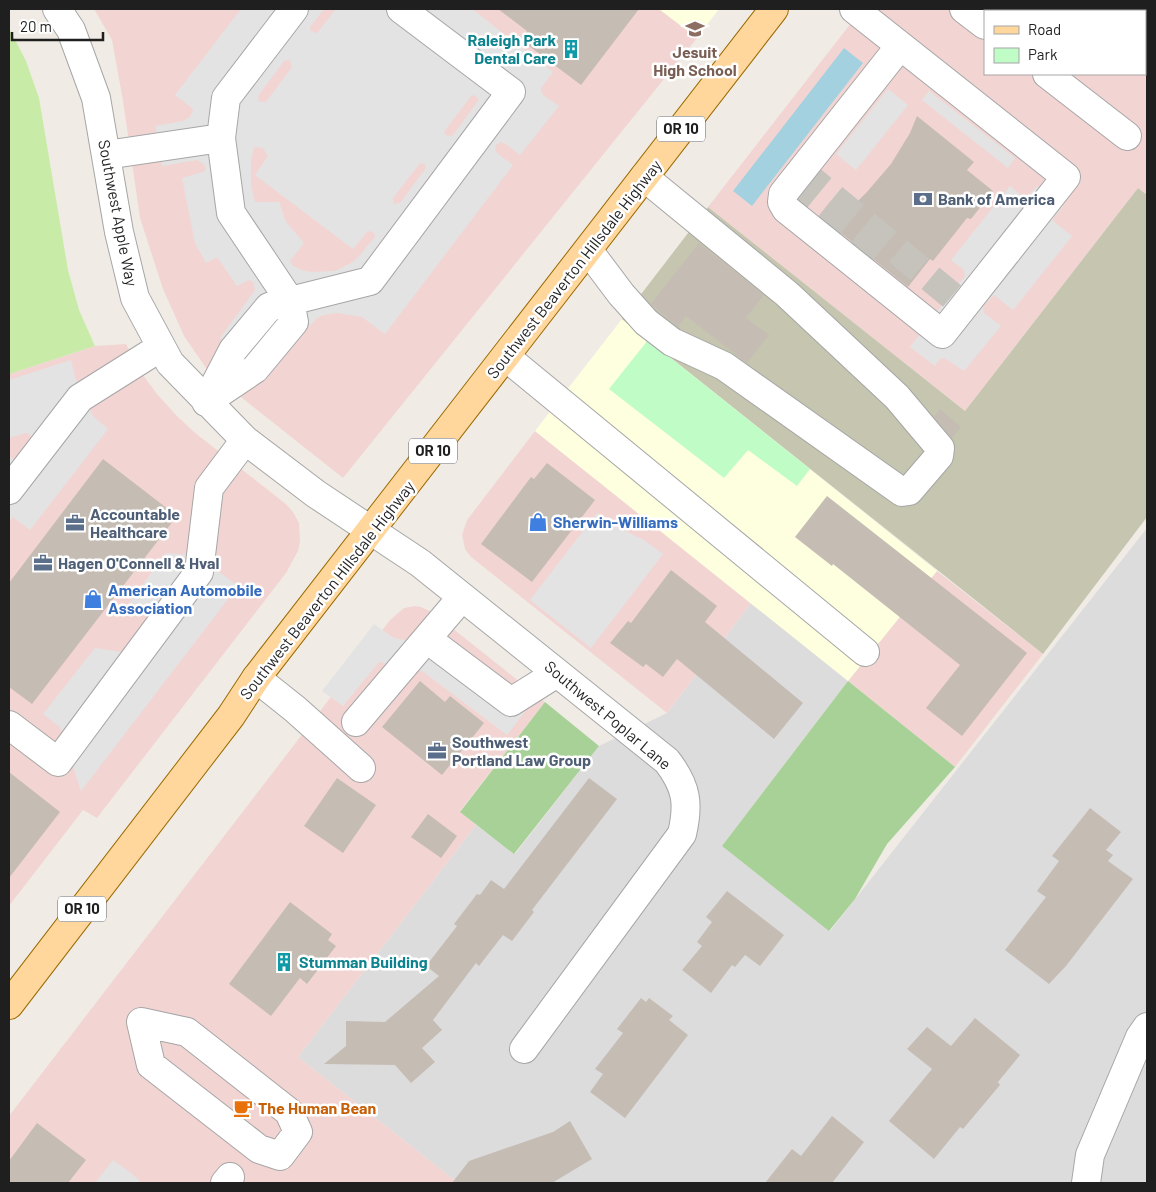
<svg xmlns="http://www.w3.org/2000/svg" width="1156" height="1192" font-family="Barlow,sans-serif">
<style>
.residential{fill:#dddcdc}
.commercial{fill:#f2d5d3}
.education{fill:#feffdf}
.construction{fill:#c5c5b0}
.grass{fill:#c8eca8}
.forest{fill:#a7d197}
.park{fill:#c0fcc6}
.parking{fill:#e3e3e3;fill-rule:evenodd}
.water{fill:#a3d1e0}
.building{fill:#c5bcb4}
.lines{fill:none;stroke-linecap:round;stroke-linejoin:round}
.minor-tunnel{stroke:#c6c3bd;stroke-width:28;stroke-dasharray:28 14;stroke-linecap:butt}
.minor-casing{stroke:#a6a6a6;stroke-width:30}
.major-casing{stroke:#9a6a00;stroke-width:30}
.minor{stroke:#fff;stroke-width:28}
.major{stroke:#ffd69b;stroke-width:28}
.labels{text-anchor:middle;stroke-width:5;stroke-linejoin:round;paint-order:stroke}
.shield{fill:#fff;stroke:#626262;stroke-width:1}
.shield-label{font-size:15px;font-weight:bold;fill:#1f1f1f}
.culture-label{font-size:16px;font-weight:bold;fill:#0d838f;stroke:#fff;text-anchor:end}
.education-label{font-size:16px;font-weight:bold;fill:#785e54;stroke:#fff}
.service-label{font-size:16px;font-weight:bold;fill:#4e5e75;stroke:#fff;text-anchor:start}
.street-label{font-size:16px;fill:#1f1f1f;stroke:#fff}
.shop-label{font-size:16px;font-weight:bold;fill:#366cbe;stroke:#fff;text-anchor:start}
.food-label{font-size:16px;font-weight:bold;fill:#c56008;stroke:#fff;text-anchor:start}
</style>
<rect width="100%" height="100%" fill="#f0ece5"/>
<path class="residential" d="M1147,528V1183H458L298,1057L476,825L515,854L599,746L667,713L751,603L848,681L722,846L830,931Z"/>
<path class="commercial" d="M94,9H659L697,38L343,478L208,371L184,336L163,289L140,218L123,101L112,40Z
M862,9H1141L1144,11H985V74H1145V12L1147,14V195L1138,188L965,411L708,207Z
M126,344L143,375L157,394L177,416L194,432L286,504L293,512L299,523L300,541L298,551L286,573L97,818L83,810L9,906V374L95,346Z
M535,431L751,603L667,713L471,557L465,549L462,535L467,520Z
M937,571L1043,654L955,767L848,681Z
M415,606L421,607L432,612L545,702L460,811L476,825L298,1057L458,1183H9V1116L390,620L404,608Z"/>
<path class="education" d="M659,9H719L697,38Z
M622,319L937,571L848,681L535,431Z"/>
<path class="construction" d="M1138,188L1147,195V517L1043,654L622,319L708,207L965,411Z"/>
<path class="grass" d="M9,28L26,61L39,98L68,270L79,310L95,346L9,374Z"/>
<path class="forest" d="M848,681L955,767L887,844L855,899L829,931L722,846Z
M545,702L599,746L514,854L460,812Z"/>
<path class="park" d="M648,340L810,469L797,486L748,450L724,478L609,389Z"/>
<path class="parking" d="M241,9H324L310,27V30L315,33L318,32L336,9H472L553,72L541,88V91L543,95L559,106L520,155L506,144L501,142L496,145L495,150L498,154L513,165L385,334L362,317L337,313L323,315L316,319L299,337L265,381L234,354L220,338L255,290L253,282L249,280L237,286L217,257L206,263L195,243L182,178L203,172L206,169L204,164L197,160L162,166L155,126L183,121L190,117L193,111L191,107L175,95ZM288,60L290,61L292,67L266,102H259L258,96L284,61ZM474,95L479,99L478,101L453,135L450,136L446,135L444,133L446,129L471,96ZM254,147L263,148L268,156L255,175L353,249L367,232L370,231L375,234L374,238L360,255L353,262L335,271L312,272L304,271L293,266L290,261L304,243L286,222L279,202H255L251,185V161ZM420,163L425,164L426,168L400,203L394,204L393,198ZM275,318V323L251,354L245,355Z
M888,89L908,105L856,170L836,154Z
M929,91L1015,158L1008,168L922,100Z
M1010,186L1023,197H1027L1037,186L1063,207L1054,217L1053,221L1072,236L1013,310L994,295L983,306L984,313L1001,326L964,371L944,358L940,359L935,366L910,347L965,276L963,269L951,260Z
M71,360L75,377L93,416L108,429L30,530L13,517L9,522V456L14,460L32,437L28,433H25L9,438V380Z
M597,513L615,526L644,540L663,554L591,648L530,600Z
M166,553L189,555L222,574L238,586L81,791L60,727L43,714L95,648L121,652L155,609L153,605L129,603Z
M374,624L394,638L442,647L526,710L507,735L422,671L379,662L343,706L322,691Z
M113,1160L131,1173L142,1183H95Z"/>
<path class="water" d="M844,48L863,63L752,206L733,191Z"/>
<path class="building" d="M498,9H639L581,85L521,40L527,31Z
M917,116L974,162L967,170L993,191L971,219L967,218L933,261L930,259L908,287L832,226L866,193L891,164L910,133Z
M699,243L764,295L746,318L769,335L747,363L686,316L678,327L651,304Z
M940,409L961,427L952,438L934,417Z
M103,459L177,516L32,704L9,687V583Z
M547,463L595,500L532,582L481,544L531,477L534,479Z
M827,496L1027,653L962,736L926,708L960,665L833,564L832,566L795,537Z
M671,570L717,606L705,622L803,703L774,739L677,659L663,677L646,664L643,667L610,643L628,621L631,623Z
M420,681L445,702L450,696L484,723L442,775L382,727Z
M9,772L60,812L9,878Z
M337,778L376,805L343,853L304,826Z
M589,778L617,799L532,910L534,912L512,941L503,935L479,966L476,963L433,1020L442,1030L422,1048L435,1062L411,1083L395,1065L324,1064L346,1046V1021L385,1022L439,976L426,966L457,926L454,924L477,894L480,895L491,880L504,889Z
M1090,808L1121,832L1106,850L1113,855L1108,861L1133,879L1066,966L1049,984L1005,950L1046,897L1037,891L1059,861L1052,856Z
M428,814L457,836L441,858L411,837Z
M727,891L784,935L760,966L745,955L735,967L732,965L711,993L682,970L702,946L697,942L712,922L706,917Z
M290,902L332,934L328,940L336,946L307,984L300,978L271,1016L229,984Z
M641,998L646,1002L649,998L673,1016L669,1020L688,1035L625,1118L590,1092L603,1074L595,1069L623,1033L617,1029Z
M975,1018L1020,1055L998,1082L1000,1085L963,1129L960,1127L934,1159L889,1121L932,1069L907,1049L927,1027L951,1046Z
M832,1116L864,1142L832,1183H765L792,1149L801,1156Z
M570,1121L592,1159L552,1183H452L469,1161L553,1132Z
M37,1123L86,1160L68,1183H9V1161Z"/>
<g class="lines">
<path class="minor-tunnel" d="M801,171L964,306
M788,187L885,264"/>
<g class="minor-casing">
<path id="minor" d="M57,9L71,30L96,98L119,232L135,298L170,363L245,440L316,494L420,563L667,761C687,787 689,804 682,834L524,1049
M294,9L226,98L221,138L231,213L290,301L370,281L511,92L401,9
M854,9L1066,177L942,334L786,209L782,202L783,194L900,46
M964,9L985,25
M1047,74L1127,136
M106,155L221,138
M588,250L621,294L646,322L672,342L724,366L902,492L909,491L939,456L940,448L897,397L787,294L644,177
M290,301L294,322L255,369L206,402L233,350L269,307Z
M506,357L865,652
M9,490L80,398L161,347
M427,639L511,702L557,673
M256,678L295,709L361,768
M356,722L462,597
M9,725L58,762L199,572L209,488L245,440
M141,1022L187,1032L289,1112L298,1132L280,1156L259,1149L151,1065Z
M225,1183L230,1177
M1086,1183L1090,1155L1140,1037L1147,1027"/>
</g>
<g class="major-casing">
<path id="major" d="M9,1005L231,716L256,678L774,9"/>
</g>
<use href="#minor" class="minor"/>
<use href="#major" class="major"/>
</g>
<defs>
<g id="school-bare" transform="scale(1.5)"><path d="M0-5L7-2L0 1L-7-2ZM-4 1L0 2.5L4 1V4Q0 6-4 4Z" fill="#8d6e63" stroke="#fff" stroke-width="2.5" paint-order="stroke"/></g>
<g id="building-bare" transform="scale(1.5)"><path d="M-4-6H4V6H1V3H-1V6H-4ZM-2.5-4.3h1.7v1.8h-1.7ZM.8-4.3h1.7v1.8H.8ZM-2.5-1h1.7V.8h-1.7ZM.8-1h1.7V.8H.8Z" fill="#0f9aa8" stroke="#fff" stroke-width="2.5" paint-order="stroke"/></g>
<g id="bank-bare" transform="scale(1.5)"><path d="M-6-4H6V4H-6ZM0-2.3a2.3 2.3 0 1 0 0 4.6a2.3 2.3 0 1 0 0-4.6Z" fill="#5c6f8a" stroke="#fff" stroke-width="2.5" paint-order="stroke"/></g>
<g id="shop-bare" transform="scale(1.5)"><path d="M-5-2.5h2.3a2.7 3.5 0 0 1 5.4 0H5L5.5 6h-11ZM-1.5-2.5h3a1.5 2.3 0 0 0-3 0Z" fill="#3f7fe0" stroke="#fff" stroke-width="2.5" paint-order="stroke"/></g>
<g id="office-bare" transform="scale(1.5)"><path d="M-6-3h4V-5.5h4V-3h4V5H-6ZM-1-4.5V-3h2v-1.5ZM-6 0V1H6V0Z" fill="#5c6f8a" stroke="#fff" stroke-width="2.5" paint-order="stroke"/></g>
<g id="cafe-bare" transform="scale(1.5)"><path d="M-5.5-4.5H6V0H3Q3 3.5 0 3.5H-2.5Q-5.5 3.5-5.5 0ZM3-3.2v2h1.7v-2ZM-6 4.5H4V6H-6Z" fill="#e8710a" stroke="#fff" stroke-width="2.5" paint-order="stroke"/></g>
</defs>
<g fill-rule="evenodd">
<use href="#school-bare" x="695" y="29"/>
<use href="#building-bare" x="571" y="49"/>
<use href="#bank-bare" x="923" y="199"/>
<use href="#shop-bare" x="538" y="522"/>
<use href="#office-bare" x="75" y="523"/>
<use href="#office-bare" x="43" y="563"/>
<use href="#shop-bare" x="93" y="599"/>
<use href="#office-bare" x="437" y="751"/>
<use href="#building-bare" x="284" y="962"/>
<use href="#cafe-bare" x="243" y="1108"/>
</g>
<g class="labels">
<g class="shield">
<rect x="657" y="116.5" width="48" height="25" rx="4"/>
<rect x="409" y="438.5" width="48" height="25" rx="4"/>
<rect x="58" y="896.5" width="48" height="25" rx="4"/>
</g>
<g class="shield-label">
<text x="681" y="134">OR 10</text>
<text x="433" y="456">OR 10</text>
<text x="82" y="914">OR 10</text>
</g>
<g class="culture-label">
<text x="556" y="46">Raleigh Park<tspan x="556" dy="18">Dental Care</tspan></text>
<text x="299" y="968" text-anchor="start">Stumman Building</text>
</g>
<g class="education-label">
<text x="695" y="58">Jesuit<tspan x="695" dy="18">High School</tspan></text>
</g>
<g class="service-label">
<text x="938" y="205">Bank of America</text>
<text x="90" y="520">Accountable<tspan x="90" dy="18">Healthcare</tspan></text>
<text x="58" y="569">Hagen O'Connell &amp; Hval</text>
<text x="452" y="748">Southwest<tspan x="452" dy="18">Portland Law Group</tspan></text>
</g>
<g class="street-label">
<text transform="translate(118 213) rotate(79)" y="6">Southwest Apple Way</text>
<text transform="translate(574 269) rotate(-52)" y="6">Southwest Beaverton Hillsdale Highway</text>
<text transform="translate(327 590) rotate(-52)" y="6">Southwest Beaverton Hillsdale Highway</text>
<text transform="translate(608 715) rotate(40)" y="6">Southwest Poplar Lane</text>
</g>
<g class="shop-label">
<text x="553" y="528">Sherwin-Williams</text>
<text x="108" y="596">American Automobile<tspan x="108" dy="18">Association</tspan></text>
</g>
<g class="food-label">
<text x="258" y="1114">The Human Bean</text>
</g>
</g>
<rect width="1156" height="1192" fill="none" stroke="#1f1f1f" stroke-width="20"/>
<rect x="984" y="10" width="162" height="65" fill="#ffffff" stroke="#a5a5a5"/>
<rect x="994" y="26" width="25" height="8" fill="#ffd69b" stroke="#a5a5a5"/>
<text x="1028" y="35" font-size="15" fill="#1f1f1f">Road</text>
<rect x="994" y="48" width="25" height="15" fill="#c0fcc6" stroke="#a5a5a5"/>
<text x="1028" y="60" font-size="15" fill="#1f1f1f">Park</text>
<path d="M12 32v8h91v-8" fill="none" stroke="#1f1f1f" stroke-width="2.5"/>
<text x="20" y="32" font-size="15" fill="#1f1f1f" stroke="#ffffff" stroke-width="4" paint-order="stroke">20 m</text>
</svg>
